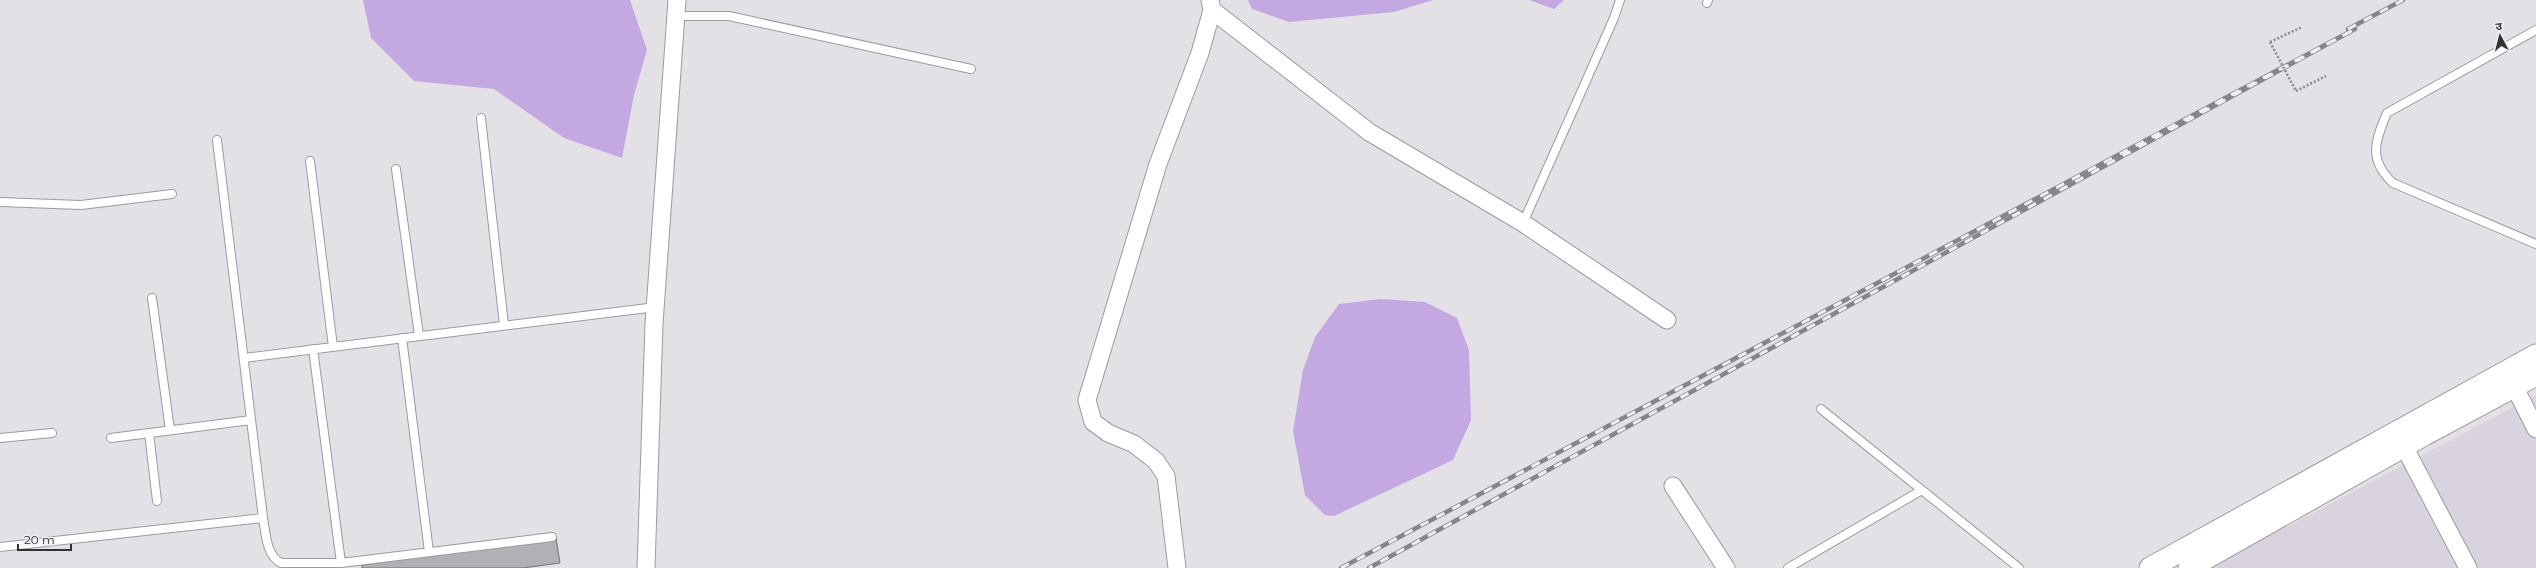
<svg xmlns="http://www.w3.org/2000/svg" width="2536" height="568" font-family="Montserrat,'Noto Sans Devanagari',sans-serif">
<style>
.built{fill:#d9d3df}
.water{fill:#c4a8e2}
.building{fill:#b2b0b4;stroke:#737175}
.lines{fill:none;stroke-linecap:round;stroke-linejoin:round}
.service-casing{stroke:#9c9a9e;stroke-width:10}
.minor-casing{stroke:#9c9a9e;stroke-width:19}
.tertiary-casing{stroke:#9c9a9e;stroke-width:23}
.path{stroke:#8a888b;stroke-width:2.5;stroke-dasharray:2 2;stroke-linecap:butt}
.service{stroke:#fff;stroke-width:8}
.minor{stroke:#fff;stroke-width:17}
.tertiary{stroke:#fff;stroke-width:21}
.rail-casing{stroke:#868588;stroke-width:4.5}
.rail{stroke:#f0eef3;stroke-width:3;stroke-dasharray:9;stroke-linecap:butt}
.path-bridge{stroke:#8a888b;stroke-width:2.5;stroke-dasharray:2 2;stroke-linecap:butt}
</style>
<rect width="100%" height="100%" fill="#e3e1e5"/>
<path class="built" d="M2536,395V568H2209Z"/>
<path class="water" d="M363,0H630L647,50L634,95L622,158L564,138L494,89L414,81L371,38Z
M1248,0H1433L1394,12L1289,22L1252,9Z
M1529,0H1564L1554,9Z
M1381,299L1425,302L1457,318L1469,350L1471,420L1453,460L1334,516L1325,515L1305,495L1293,431L1303,370L1315,337L1339,304Z"/>
<path class="building" d="M556,538L560,563L523,568H362V565Z"/>
<g class="lines">
<g class="service-casing">
<path id="service" d="M1707,3L1708,0
M676,16H729L971,69
M2536,30L2387,113C2375,141 2368,160 2393,183L2536,244
M481,118L504,325
M217,140L263,518C266,534 266,555 281,563H341L552,537
M310,161L333,347
M396,169L419,336
M0,202L81,205L172,194
M1523,223L1614,18L1620,0
M152,298L170,430
M402,338L429,552
M313,349L341,563
M244,358L656,307
M1821,409L2019,568
M149,433L157,501
M0,438L52,433
M111,438L251,420
M0,547L263,518
M1788,568L1922,490"/>
</g>
<g class="minor-casing">
<path id="minor" d="M1210,0L1212,10L1369,132L1523,223L1667,320
M2514,386L2536,429
M2398,435L2468,568
M1673,486L1726,568
M646,568L654,324L677,0
M1177,568L1166,476L1156,461L1134,444L1108,433L1093,422L1087,400L1158,164L1200,53L1212,10"/>
</g>
<g class="tertiary-casing">
<path id="tertiary" d="M2150,568L2536,355
M2189,568L2424,435L2536,375"/>
</g>
<path class="path" d="M2270,42L2302,27
M2296,91L2326,76"/>
<use href="#service" class="service"/>
<use href="#minor" class="minor"/>
<use href="#tertiary" class="tertiary"/>
<g class="rail-casing">
<path id="rail" d="M2348,29L2403,0
M1341,568L2355,29L1369,568"/>
</g>
<use href="#rail" class="rail"/>
<path class="path-bridge" d="M2270,42L2296,91"/>
</g>
<g transform="translate(2500 36) rotate(353)" stroke="#f0eef3" stroke-width="3" paint-order="stroke">
<path d="M0-3L7 15L0 10L-7 15Z" fill="#313032"/>
<text y="-6" font-size="11" font-weight="bold" text-anchor="middle" fill="#313032">उ</text>
</g>
<path d="M18 544v6h53v-6" fill="none" stroke="#313032" stroke-width="2"/>
<text x="24" y="544" font-size="12" fill="#313032" stroke="#f0eef3" stroke-width="3" paint-order="stroke">20 m</text>
</svg>
